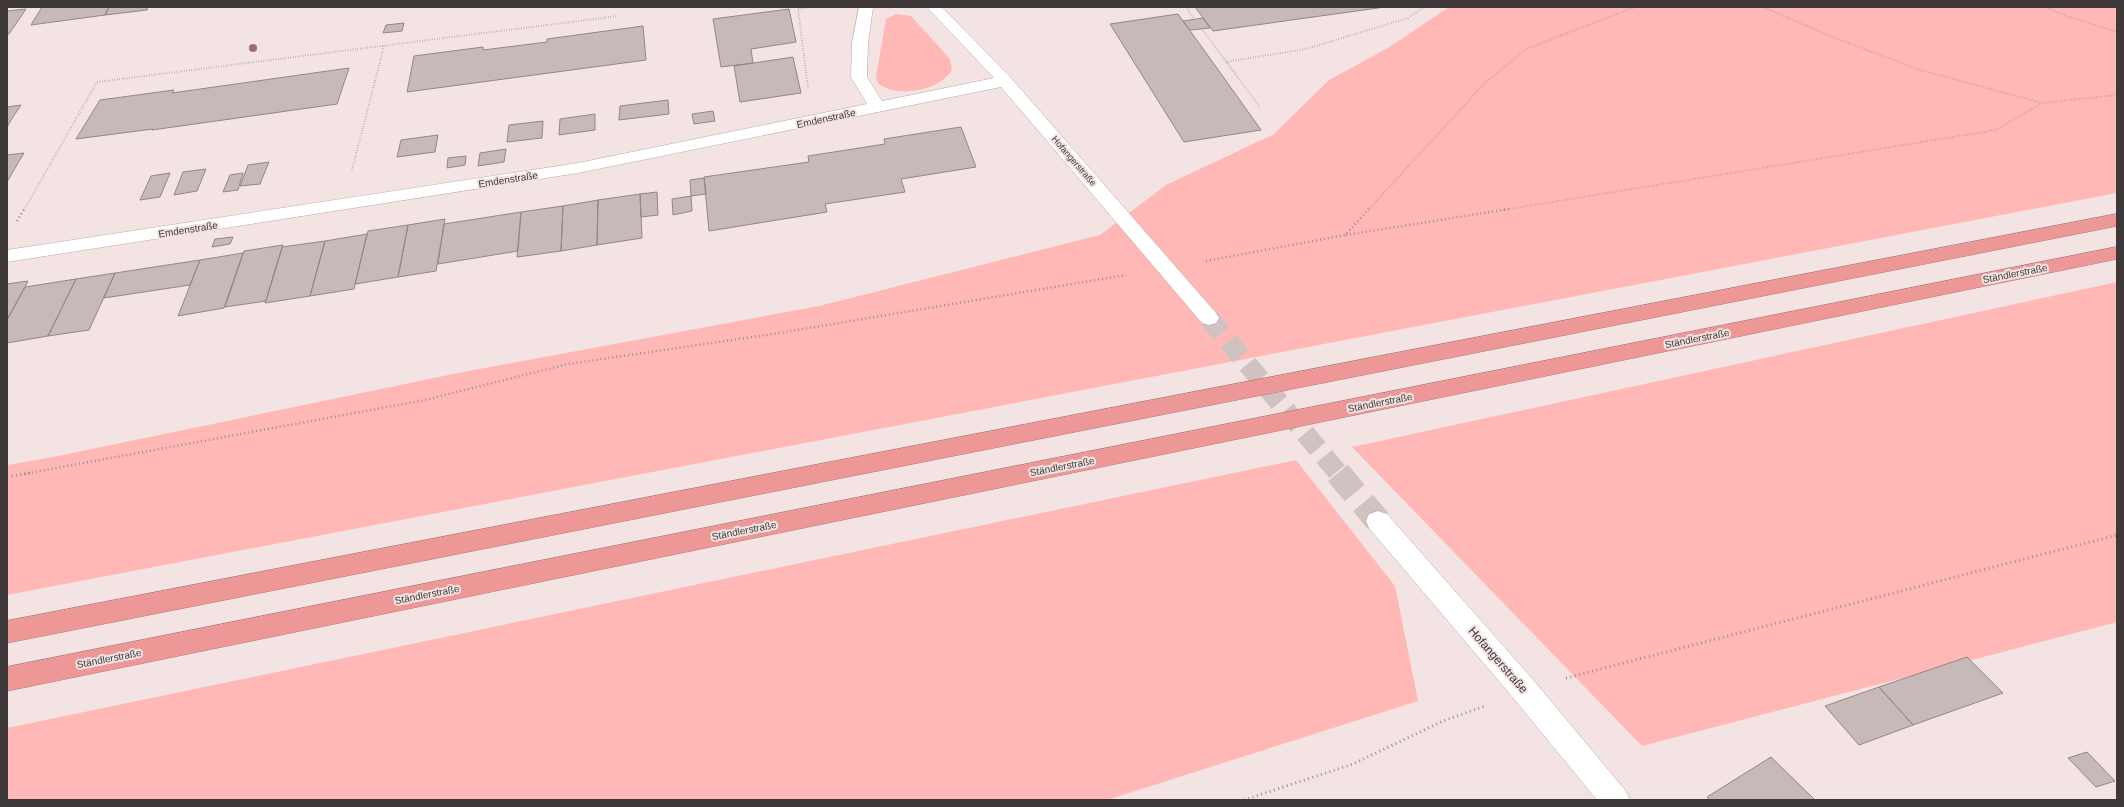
<svg xmlns="http://www.w3.org/2000/svg" width="2124" height="807" font-family="Helvetica,sans-serif">
<style>
.green{fill:#ffb8b6}
.building{fill:#c8b9b9;stroke:#938685}
.lines{fill:none;stroke-linecap:round;stroke-linejoin:round}
.minor-tunnel-far1{stroke:#cfc2c1;stroke-width:20;stroke-dasharray:20 10;stroke-linecap:butt}
.minor-tunnel{stroke:#cfc2c1;stroke-width:26;stroke-dasharray:26 13;stroke-linecap:butt}
.minor-casing{stroke:#b6a8a7;stroke-width:1}
.highway-casing{stroke:#b07676;stroke-width:1}
.path-far2{stroke:#998f8e;stroke-width:2;stroke-dasharray:0.5 2;stroke-linecap:butt}
.path-far1{stroke:#998f8e;stroke-width:2.5;stroke-dasharray:1 3;stroke-linecap:butt}
.path{stroke:#998f8e;stroke-width:3;stroke-dasharray:1 3.5;stroke-linecap:butt}
.minor{fill:#fff;fill-rule:evenodd}
.highway{fill:#ee9797;fill-rule:evenodd}
.tree{fill:#9d6b71}
.labels{text-anchor:middle;stroke-width:4;stroke-linejoin:round;paint-order:stroke}
.far-street-label{font-size:9px;fill:#3e3838;stroke:#f3e4e3}
.street-label{font-size:10px;fill:#3e3838;stroke:#f3e4e3}
.near-street-label{font-size:12px;fill:#3e3838;stroke:#f3e4e3}
</style>
<rect width="100%" height="100%" fill="#f3e4e3"/>
<path class="green" d="M1449,7H2117V193L7,595V465L53,457L463,372L819,306L1100,235L1166,185L1274,134L1329,80L1388,48Z
M896,14L911,16L950,59L952,70C939,91 897,99 878,83L876,77L886,19Z
M2117,282V622L1642,746L1352,447Z
M1296,460L1395,586L1418,701L1107,800H7V728Z"/>
<path class="building" d="M42,7H109L105,15L31,25Z
M109,7H148L147,10L105,15Z
M1195,7H1385L1213,31Z
M26,9L9,34H7V11Z
M789,9L796,42L751,49L753,63L721,67L713,19Z
M1178,14L1219,71L1261,130L1184,142L1110,24Z
M1203,18L1210,28L1190,30L1183,21Z
M404,23L402,31L383,33L386,25Z
M643,26L646,60L407,92L414,56L483,47V50L547,42V39Z
M793,57L801,93L740,102L734,66Z
M349,68L337,104L152,130L153,129L76,139L100,100L174,90L172,93Z
M668,100L669,114L619,120L620,106Z
M21,105L13,117L7,127V107Z
M713,111L715,121L694,124L692,114Z
M595,114V130L559,135L560,119Z
M543,121L542,138L507,142L509,125Z
M961,127L976,167L901,179L905,192L825,204L827,212L709,231L704,177L809,162L808,156L885,144L884,139Z
M438,135L435,152L397,157L401,140Z
M506,149L504,162L478,166L480,153Z
M24,153L18,163L7,182V155Z
M466,156L465,165L447,168L448,158Z
M269,162L260,184L240,186L248,165Z
M206,169L197,191L174,195L183,172Z
M170,173L160,197L140,200L151,176Z
M243,173L238,190L223,192L230,175Z
M704,178L706,194L691,196L690,180Z
M657,192L658,215L641,217L640,194Z
M640,194L642,238L597,245L598,200Z
M691,196L692,211L673,215L672,199Z
M598,200L597,245L561,251L563,206Z
M563,206L561,251L517,257L521,212Z
M521,212L518,251L438,264L444,224Z
M445,219L436,271L398,277L408,225Z
M408,225L398,277L355,284L368,231Z
M367,234L354,289L310,296L325,241Z
M233,237L230,244L212,247L215,239Z
M325,241L310,296L265,303L282,247Z
M283,245L266,301L225,307L244,251Z
M243,253L224,308L178,316L200,260Z
M200,260L190,285L104,298L115,273Z
M115,273L89,330L48,336L76,279Z
M76,279L48,336L7,343V320L25,287Z
M28,281L25,287L7,320V284Z
M1967,657L2003,693L1913,725L1879,687Z
M1879,687L1913,725L1859,745L1825,706Z
M2087,752L2115,781L2096,787L2068,758Z
M1771,757L1815,800H1710L1707,797Z"/>
<g class="lines">
<path class="minor-tunnel-far1" d="M1209,318L1339,474"/>
<path class="minor-tunnel" d="M1338,473L1378,521"/>
<g class="minor-casing">
<path id="minor" d="M859,7H873L868,43L867,77L882,101L994,78L927,7H942L1011,78L1216,313L1219,318L1216,323L1209,325L1202,323L1001,87L578,173L7,262V250L578,163L867,104L851,77L852,43Z
M1378,511L1387,514L1535,682L1625,790L1630,800H1597L1515,700L1369,528L1366,521L1369,514Z"/>
</g>
<g class="highway-casing">
<path id="highway" d="M2117,214V226L7,643V621Z
M2117,247V259L7,691V667Z"/>
</g>
<path class="path-far2" d="M1186,7L1194,19
M1763,7L1835,38L1920,70L2042,103
M2046,7L2066,16L2117,32
M1202,29L1259,106
M1226,62L1306,49L1408,18L1424,7
M808,88L798,9L811,7
M352,170L384,46
M24,210L97,82L618,16
M1368,210L1485,83L1526,49L1635,7
M1503,210L1996,130L2042,103L2117,95"/>
<path class="path-far1" d="M17,221L24,209
M1346,235L1509,209
M1206,261L1345,235L1369,209
M24,474L425,400L568,364L773,334L1126,275"/>
<path class="path" d="M7,477L30,473
M1566,678L2117,535
M1244,800L1353,764L1443,721L1485,706"/>
<use href="#minor" class="minor"/>
<use href="#highway" class="highway"/>
</g>
<circle class="tree" cx="253" cy="48" r="4"/>
<g class="labels">
<g class="far-street-label">
<text transform="translate(1074 161) rotate(49)" y="3">Hofangerstraße</text>
</g>
<g class="street-label">
<text transform="translate(826 118) rotate(-12)" y="4">Emdenstraße</text>
<text transform="translate(508 179) rotate(-9)" y="4">Emdenstraße</text>
<text transform="translate(188 229) rotate(-9)" y="4">Emdenstraße</text>
<text transform="translate(2015 273) rotate(-11)" y="4">Ständlerstraße</text>
<text transform="translate(1697 338) rotate(-11)" y="4">Ständlerstraße</text>
<text transform="translate(1380 402) rotate(-11)" y="4">Ständlerstraße</text>
<text transform="translate(1062 466) rotate(-11)" y="4">Ständlerstraße</text>
<text transform="translate(744 530) rotate(-11)" y="4">Ständlerstraße</text>
<text transform="translate(427 594) rotate(-11)" y="4">Ständlerstraße</text>
<text transform="translate(109 658) rotate(-11)" y="4">Ständlerstraße</text>
</g>
<g class="near-street-label">
<text transform="translate(1498 660) rotate(49)" y="4">Hofangerstraße</text>
</g>
</g>
<rect width="2124" height="807" fill="none" stroke="#3e3838" stroke-width="16"/>
</svg>
